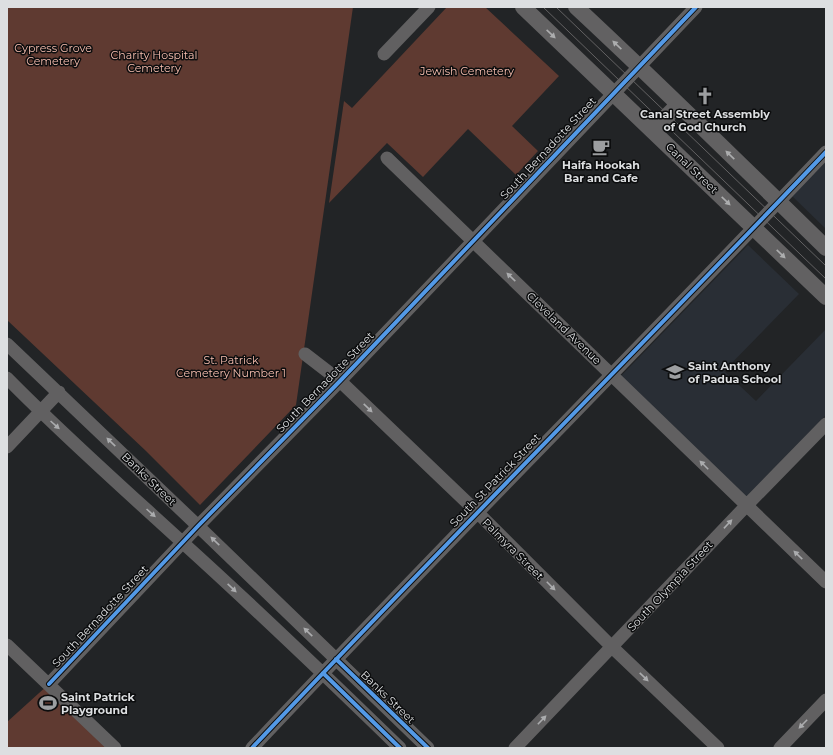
<svg xmlns="http://www.w3.org/2000/svg" width="833" height="755" font-family="Montserrat,sans-serif">
<style>
.built{fill:#292e35}
.green{fill:#5f3a31}
.lines{fill:none;stroke-linecap:round;stroke-linejoin:round}
.minor{stroke:#616061;stroke-width:13}
.major{stroke:#626162;stroke-width:16}
.tram{stroke:#626162;stroke-width:1}
.cycleway-casing{stroke:#0c0d0e;stroke-width:6}
.cycleway{stroke:#5399e6;stroke-width:4}
.oneway{fill:#acadae}
.oneway2{fill:#abacae}
.labels{text-anchor:middle;stroke-width:3;stroke-linejoin:round;paint-order:stroke}
.park-label{font-size:11px;fill:#f7beaf;stroke:#0c0d0e}
.poi-label{font-size:11px;font-weight:bold;fill:#dddfe1;stroke:#0c0d0e}
.street-label{font-size:11px;fill:#dddfe1;stroke:#0c0d0e}
</style>
<rect width="100%" height="100%" fill="#222426"/>
<path class="built" d="M826,161V229L792,196Z
M748,245L799,294L724,371L756,401L826,329V415L746,497L621,376Z"/>
<path class="green" d="M7,7H353L296,405L200,505L146,451L7,320Z
M447,7H485L559,76L512,126L538,151L516,175L468,129L423,177L387,143L329,203L344,101L352,108Z
M49,684L115,748H7V722Z"/>
<g class="lines">
<path class="minor" d="M384,54L429,7
M387,158L826,582
M7,344L198,526L428,748
M305,354L340,381L477,512L612,647L718,748
M7,378C63,435 123,488 182,542C256,609 328,678 400,748
M7,447L59,392
M7,645L115,748
M49,684L198,526L340,381L696,7
M252,748C441,547 636,352 826,152
M515,748L746,506L826,424
M780,748L826,700"/>
<path class="major" d="M523,7L826,297
M576,7C661,86 743,167 826,248
M653,130L678,105"/>
<path class="tram" d="M543,7L826,279
M556,7L826,266"/>
<g class="cycleway-casing">
<path id="cycleway" d="M336,659L428,748
M323,673L400,748
M49,684L198,526L340,381L696,7
M252,748C441,547 636,352 826,152"/>
</g>
<use href="#cycleway" class="cycleway"/>
</g>
<defs><path id="oneway-solid" d="M-6-.8H1V-3.2L6.5 0L1 3.2V.8H-6Z"/></defs>
<g class="oneway">
<use href="#oneway-solid" transform="translate(551 34) rotate(43)"/>
<use href="#oneway-solid" transform="translate(617 45) rotate(-137)"/>
<use href="#oneway-solid" transform="translate(730 155) rotate(-136)"/>
<use href="#oneway-solid" transform="translate(726 201) rotate(44)"/>
<use href="#oneway-solid" transform="translate(781 254) rotate(44)"/>
</g>
<g class="oneway2">
<use href="#oneway-solid" transform="translate(511 277) rotate(-136)"/>
<use href="#oneway-solid" transform="translate(368 408) rotate(44)"/>
<use href="#oneway-solid" transform="translate(55 425) rotate(42)"/>
<use href="#oneway-solid" transform="translate(111 442) rotate(-136)"/>
<use href="#oneway-solid" transform="translate(704 465) rotate(-135)"/>
<use href="#oneway-solid" transform="translate(151 513) rotate(42)"/>
<use href="#oneway-solid" transform="translate(728 524) rotate(-47)"/>
<use href="#oneway-solid" transform="translate(215 541) rotate(-136)"/>
<use href="#oneway-solid" transform="translate(798 555) rotate(-136)"/>
<use href="#oneway-solid" transform="translate(551 586) rotate(45)"/>
<use href="#oneway-solid" transform="translate(232 588) rotate(43)"/>
<use href="#oneway-solid" transform="translate(308 632) rotate(-136)"/>
<use href="#oneway-solid" transform="translate(644 677) rotate(44)"/>
<use href="#oneway-solid" transform="translate(542 720) rotate(-46)"/>
<use href="#oneway-solid" transform="translate(803 724) rotate(134)"/>
</g>
<defs>
<g id="church-bare" transform="scale(1.38)"><path d="M-1.2-6h2.4v3.5h3.3v2.4h-3.3V6h-2.4V-.1h-3.3v-2.4h3.3Z" fill="#9c9ea0" stroke="#0c0d0e" stroke-width="2.5" paint-order="stroke"/></g>
<g id="cafe-bare" transform="scale(1.38)"><path d="M-5.5-4.5H6V0H3Q3 3.5 0 3.5H-2.5Q-5.5 3.5-5.5 0ZM3-3.2v2h1.7v-2ZM-6 4.5H4V6H-6Z" fill="#9c9ea0" stroke="#0c0d0e" stroke-width="2.5" paint-order="stroke"/></g>
<g id="school-bare" transform="scale(1.38)"><path d="M0-5L7-2L0 1L-7-2ZM-4 1L0 2.5L4 1V4Q0 6-4 4Z" fill="#9c9ea0" stroke="#0c0d0e" stroke-width="2.5" paint-order="stroke"/></g>
<g id="stadium-bare" transform="scale(1.38)"><path d="M0-5a6.5 5 0 1 0 0 10a6.5 5 0 1 0 0-10ZM-3.5-1.8h7v3.6h-7Z" fill="#9c9ea0" stroke="#0c0d0e" stroke-width="2.5" paint-order="stroke"/></g>
</defs>
<g fill-rule="evenodd">
<use href="#church-bare" x="705" y="96"/>
<use href="#cafe-bare" x="601" y="147"/>
<use href="#school-bare" x="675" y="372"/>
<use href="#stadium-bare" x="48" y="703"/>
</g>
<g class="labels">
<g class="park-label">
<text x="53" y="52">Cypress Grove<tspan x="53" dy="13">Cemetery</tspan></text>
<text x="154" y="59">Charity Hospital<tspan x="154" dy="13">Cemetery</tspan></text>
<text x="467" y="75">Jewish Cemetery</text>
<text x="231" y="364">St. Patrick<tspan x="231" dy="13">Cemetery Number 1</tspan></text>
</g>
<g class="poi-label">
<text x="705" y="118">Canal Street Assembly<tspan x="705" dy="13">of God Church</tspan></text>
<text x="601" y="169">Haifa Hookah<tspan x="601" dy="13">Bar and Cafe</tspan></text>
<text x="688" y="370" text-anchor="start">Saint Anthony<tspan x="688" dy="13">of Padua School</tspan></text>
<text x="61" y="701" text-anchor="start">Saint Patrick<tspan x="61" dy="13">Playground</tspan></text>
</g>
<g class="street-label">
<text transform="translate(548 148) rotate(-47)" y="4">South Bernadotte Street</text>
<text transform="translate(692 168) rotate(44)" y="4">Canal Street</text>
<text transform="translate(564 328) rotate(44)" y="4">Cleveland Avenue</text>
<text transform="translate(325 382) rotate(-46)" y="4">South Bernadotte Street</text>
<text transform="translate(149 479) rotate(44)" y="4">Banks Street</text>
<text transform="translate(495 480) rotate(-46)" y="4">South St Patrick Street</text>
<text transform="translate(513 549) rotate(45)" y="4">Palmyra Street</text>
<text transform="translate(670 586) rotate(-47)" y="4">South Olympia Street</text>
<text transform="translate(100 616) rotate(-47)" y="4">South Bernadotte Street</text>
<text transform="translate(388 697) rotate(44)" y="4">Banks Street</text>
</g>
</g>
<rect width="833" height="755" fill="none" stroke="#dddfe1" stroke-width="16"/>
</svg>
